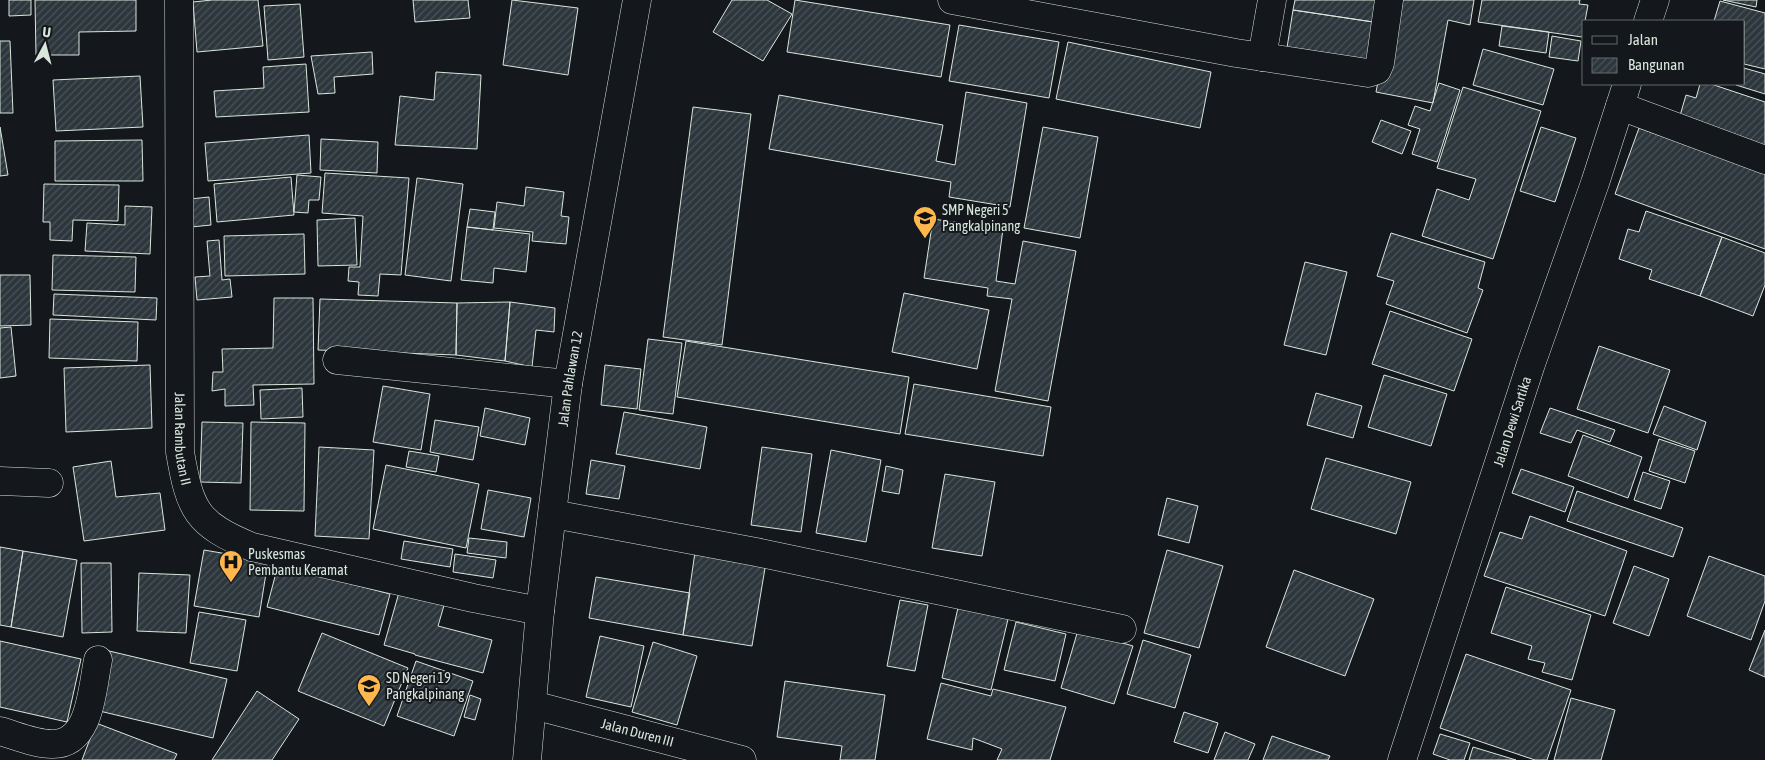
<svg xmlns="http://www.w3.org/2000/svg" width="1765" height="760" font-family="'Asap Condensed',sans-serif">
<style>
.building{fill:url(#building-hatch);stroke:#d8e6dc}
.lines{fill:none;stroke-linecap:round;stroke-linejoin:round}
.street-casing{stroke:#d8e6dc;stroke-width:29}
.secondary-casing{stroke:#d8e6dc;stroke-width:29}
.street{stroke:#14181c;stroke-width:28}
.secondary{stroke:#14181c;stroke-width:28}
.labels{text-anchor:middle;stroke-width:4;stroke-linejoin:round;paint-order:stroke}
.poi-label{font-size:14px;fill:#d8e6dc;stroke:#14181c;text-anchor:start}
.street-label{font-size:14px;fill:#d8e6dc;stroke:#14181c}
</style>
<defs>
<pattern id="building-hatch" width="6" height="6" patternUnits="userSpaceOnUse" patternTransform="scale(1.25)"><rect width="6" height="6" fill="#2c363c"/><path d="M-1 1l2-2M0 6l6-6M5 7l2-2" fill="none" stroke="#4a5358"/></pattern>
</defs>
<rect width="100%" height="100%" fill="#14181c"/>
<path class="building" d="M9,0H31V15L9,16Z
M35,0H136V31L79,32V55H36Z
M212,0H258L263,46L197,52L193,2Z
M413,0H468L470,18L415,22Z
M512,0L578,8L568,75L503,65Z
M732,0H767L792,14L763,61L713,32Z
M795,0L950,25L941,77L787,52Z
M1295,0H1384L1380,23L1293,10Z
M1394,0H1474L1470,25L1448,20L1433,103L1376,92Z
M1482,0H1580L1579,4L1588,5L1582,37L1478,22Z
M1723,0H1757L1756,7Z
M1720,1L1765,13V69L1744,64V21H1714Z
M300,4L304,57L268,60L264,6Z
M1293,10L1380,23L1373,68L1286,54Z
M959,25L1059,42L1049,98L949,81Z
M1502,26L1549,32L1546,53L1499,46Z
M1552,36L1581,41L1578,61L1549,57Z
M0,41H10L13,113H0Z
M1068,42L1211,72L1200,128L1056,99Z
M1483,49L1554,69L1543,105L1473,85Z
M372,52L373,74L334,77L335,93L318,94L311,56Z
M306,64L309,112L216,117L214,91L264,88L263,67Z
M1744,68L1765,74V94L1736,85L1744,84Z
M436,72L481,75L477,149L395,145L400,96L434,100Z
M140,76L143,127L56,131L53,80Z
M1439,83L1460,90L1437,162L1412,154L1420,129L1408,125L1415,106L1430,111Z
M1700,84H1711L1765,102V156L1677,126L1686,95L1696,98Z
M1463,87L1541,111L1493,259L1422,236L1437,189L1469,200L1476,179L1437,168Z
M966,92L1027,103L1010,207L949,197L951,182L769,149L779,95L943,125L936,161L955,165Z
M693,107L751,114L722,345L663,337Z
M1381,120L1411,131L1402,154L1372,142Z
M0,127L8,175L0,176Z
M1043,127L1098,137L1080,238L1024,228Z
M1541,127L1576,138L1555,202L1520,191Z
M1639,128L1765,173V249L1615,194Z
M309,135L311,173L208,181L205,143Z
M321,139L378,142L377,173L320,170Z
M142,140L143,181H55V141Z
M325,173L409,178L401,275L380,274L378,296L358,295L359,282L348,281L349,267H360L363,216L322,213Z
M297,175L321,177L319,200H309L308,213L294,212Z
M291,177L294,215L217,222L214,184Z
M417,178L463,184L451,281L405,275Z
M44,184L119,185L118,221L73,220L72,241L50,240V222H43Z
M526,187L564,192L561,216L569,217L566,244L532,241L533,232L494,228L497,202L524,206Z
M209,197L211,225L191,227L190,199Z
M125,206L152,207L150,254L85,251L87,223L125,225Z
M470,209L495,212L493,230L467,227Z
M1646,211L1722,237L1700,296L1649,279L1652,270L1619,259L1628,229L1639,232Z
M355,218L357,265L318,266L317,220Z
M933,219L1003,229L996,281L1015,284L1023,241L1076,251L1048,401L995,391L1012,299L987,296L988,288L924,278Z
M467,227L530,234L526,272L494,268L493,283L461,280Z
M1391,233L1485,262L1478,288L1483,290L1467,333L1386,304L1394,281L1377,276Z
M304,234L305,274L225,276L224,236Z
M1722,237L1765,253V285L1753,316L1700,296Z
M219,240L222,280L230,279L232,297L197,300L195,277L210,276L207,241Z
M53,255L136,257L135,292L52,290Z
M1305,262L1347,272L1326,355L1284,345Z
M0,275H30L31,325L0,326Z
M904,293L989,310L977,369L892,352Z
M54,294L157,298L156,320L53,315Z
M274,298H313L314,384L253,385L254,405L225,406V389L212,391L213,372H223L222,349L273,348Z
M320,299L457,303L456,355L318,350Z
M510,302L555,308L554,332L536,330L532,367L505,361Z
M510,302L505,361L456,355L457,303Z
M1390,311L1472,339L1454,391L1372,364Z
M50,319L138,322L137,361L49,358Z
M11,327L16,376L0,378V328Z
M648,339L682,343L673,414L639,410Z
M686,341L909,377L900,434L677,397Z
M1599,346L1670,370L1648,433L1577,409Z
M150,365L152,428L66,432L64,368Z
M605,365L641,369L637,409L601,405Z
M1384,375L1447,394L1431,446L1368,427Z
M914,384L1051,407L1043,456L905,434Z
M383,386L430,394L421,450L373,442Z
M302,388L303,417L261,419L260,390Z
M1316,393L1362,406L1353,438L1307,425Z
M1664,406L1706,422L1697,450L1653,434Z
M485,408L530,418L525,445L480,436Z
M1550,408L1615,430L1610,442L1577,430L1571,443L1540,433Z
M624,412L707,427L700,469L616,454Z
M435,420L479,427L473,460L430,452Z
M202,422L243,423L241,483L200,482Z
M251,422L305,423L304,511L250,510Z
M1583,435L1642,457L1628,498L1568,476Z
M1659,439L1695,451L1685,483L1649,471Z
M319,447L374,450L369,539L315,536Z
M762,447L812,454L801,532L751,525Z
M831,450L881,460L866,542L816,533Z
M409,451L439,456L436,472L406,467Z
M1326,458L1411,482L1396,534L1311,509Z
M591,460L625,466L619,499L586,494Z
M111,461L116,497L160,493L165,530L84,541L73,467Z
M386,465L479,484L466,548L373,529Z
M886,466L903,470L899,494L882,491Z
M1521,469L1574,487L1565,512L1512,493Z
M1643,472L1670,481L1661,509L1634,500Z
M945,474L995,482L982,556L932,548Z
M488,490L531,498L524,537L481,529Z
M1577,491L1683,528L1673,557L1567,521Z
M1167,498L1198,506L1189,543L1158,535Z
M1530,516L1627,551L1605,616L1484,576L1500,532L1522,539Z
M469,538L507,542L506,558L467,553Z
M404,541L453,549L450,567L401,559Z
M0,547L23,551L11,627L0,625Z
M204,550L268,561L259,617L194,606Z
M1167,550L1223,566L1199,648L1144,633Z
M23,551L77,560L63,637L11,627Z
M695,552L766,562L752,646L683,635Z
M455,554L496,560L493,578L453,572Z
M1709,556L1765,576V601L1751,640L1687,616Z
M81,563H111L112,632L82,633Z
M278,565L390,594L379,635L267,607Z
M1634,566L1669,579L1649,636L1613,623Z
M1294,570L1374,599L1345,676L1266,647Z
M139,573L190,575L186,633L137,631Z
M596,577L690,593L683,635L589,618Z
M1506,587L1591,615L1572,680L1542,672L1545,663L1528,659L1532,646L1491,633Z
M400,589L445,602L438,626L492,640L483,673L415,655V654L384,645Z
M960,599L1010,611L991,690L942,678Z
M900,600L928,605L915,671L887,666Z
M199,612L246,620L237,671L190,663Z
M1016,622L1066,634L1055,681L1004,670Z
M1078,630L1133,646L1114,704L1061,688Z
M1765,630V677L1749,670Z
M322,633L408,668L384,726L298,691Z
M600,636L644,646L631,707L586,697Z
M1143,640L1191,655L1175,708L1127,694Z
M0,641L81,659L67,722L0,707Z
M653,642L697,656L677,725L632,712Z
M105,650L227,679L213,738L91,709Z
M1466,654L1571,690L1547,760H1535L1440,728Z
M416,661L473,681L454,736L397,716Z
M785,681L885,695L875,760H840L842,746L777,737Z
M941,683L991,696L993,689L1066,707L1050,760H997L1002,749L973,738L972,750L927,739Z
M257,691L299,719L272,760H212Z
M470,695L481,699L475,720L464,717Z
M1571,698L1615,710L1601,760H1554Z
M1184,712L1218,723L1208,753L1174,742Z
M96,723L177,754L174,760H82Z
M1225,732L1255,744L1248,760H1214Z
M1440,734L1470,743L1464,760H1450L1433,754Z
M1272,736L1330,756L1328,760H1263Z
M1473,747L1516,760H1469Z"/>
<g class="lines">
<g class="street-casing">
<g id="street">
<path id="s1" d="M179,0L180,452C190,510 196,524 252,547L473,598L540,611"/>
<path d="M952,0L1236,53L1368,73L1377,70L1380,63L1389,0"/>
<path d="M1648,21L1655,0"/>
<path d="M1262,57L1272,0"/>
<path d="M1620,106L1765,160"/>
<path d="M337,360L568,384"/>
<path d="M0,481L49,483"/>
<path d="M553,514L756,552L1122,629"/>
<path id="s2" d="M533,705L742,760"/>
<path d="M0,731C17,736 35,744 52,744C91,745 92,688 98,660"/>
<path id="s3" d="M1402,760L1531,364L1595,183L1627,84"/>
</g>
</g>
<g class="secondary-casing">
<g id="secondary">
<path id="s4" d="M527,760L540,611L568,384L637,0"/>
</g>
</g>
<use href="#street" class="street"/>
<use href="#secondary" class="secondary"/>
</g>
<defs>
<g id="school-pin" transform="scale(1.25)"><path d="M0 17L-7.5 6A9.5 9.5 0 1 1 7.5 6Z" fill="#ffb74d" stroke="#14181c"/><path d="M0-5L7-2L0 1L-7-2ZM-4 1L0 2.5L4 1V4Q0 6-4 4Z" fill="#111"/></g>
<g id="hospital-pin" transform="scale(1.25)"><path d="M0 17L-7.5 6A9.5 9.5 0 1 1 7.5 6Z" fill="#ffb74d" stroke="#14181c"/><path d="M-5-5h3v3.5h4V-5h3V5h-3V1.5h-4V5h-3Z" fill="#111"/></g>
</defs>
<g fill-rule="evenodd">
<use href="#school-pin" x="925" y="218"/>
<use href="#hospital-pin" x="231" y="562"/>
<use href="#school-pin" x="369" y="686"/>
</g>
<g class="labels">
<g class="poi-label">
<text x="942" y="215">SMP Negeri 5<tspan x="942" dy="16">Pangkalpinang</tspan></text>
<text x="248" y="559">Puskesmas<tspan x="248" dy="16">Pembantu Keramat</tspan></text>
<text x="386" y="683">SD Negeri 19<tspan x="386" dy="16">Pangkalpinang</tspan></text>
</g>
<g class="street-label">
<text dy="5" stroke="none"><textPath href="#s4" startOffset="384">Jalan Pahlawan 12</textPath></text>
<text dy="5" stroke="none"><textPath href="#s3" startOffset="356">Jalan Dewi Sartika</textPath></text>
<text dy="5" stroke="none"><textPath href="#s1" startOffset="439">Jalan Rambutan II</textPath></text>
<text dy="5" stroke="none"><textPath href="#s2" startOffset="108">Jalan Duren III</textPath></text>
</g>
</g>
<rect x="1582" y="20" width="162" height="65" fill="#14181c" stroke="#626a69"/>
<rect x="1592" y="36" width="25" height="8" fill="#14181c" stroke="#626a69"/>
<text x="1628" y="45" font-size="15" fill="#d8e6dc">Jalan</text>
<rect x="1592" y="58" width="25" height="15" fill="url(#building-hatch)" stroke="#626a69"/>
<text x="1628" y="70" font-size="15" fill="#d8e6dc">Bangunan</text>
<g transform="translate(45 45) rotate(7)" stroke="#14181c" stroke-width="4" paint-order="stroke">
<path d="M0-4L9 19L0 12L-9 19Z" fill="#d8e6dc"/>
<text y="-8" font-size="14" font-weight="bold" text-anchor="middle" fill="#d8e6dc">U</text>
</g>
</svg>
